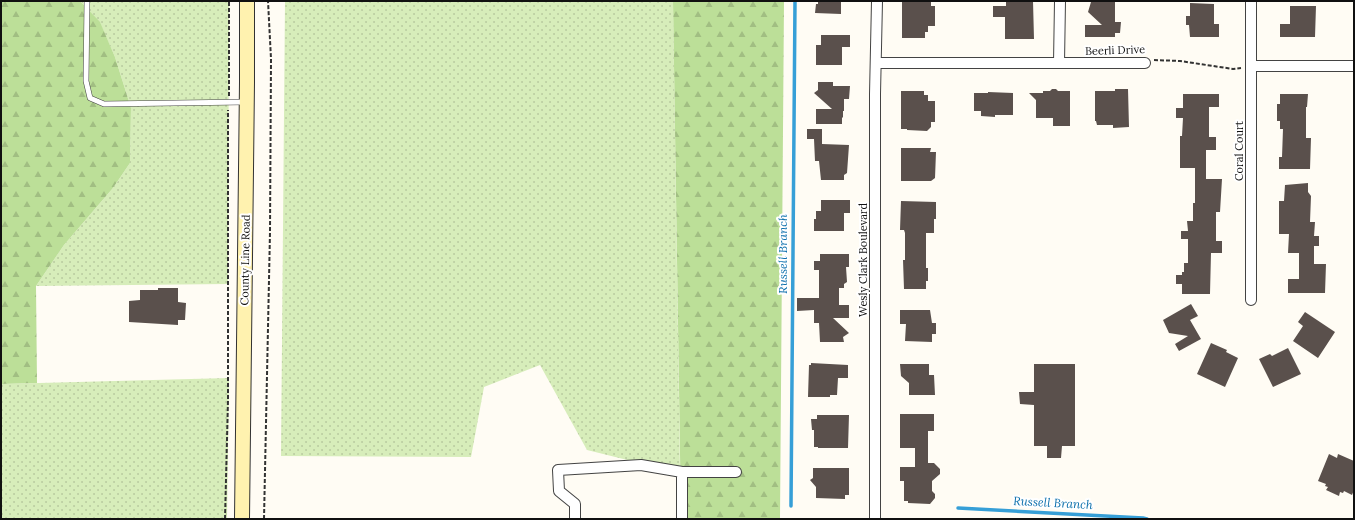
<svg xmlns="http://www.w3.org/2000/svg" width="1355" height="520" font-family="Lora,serif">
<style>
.grass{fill:url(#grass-dots)}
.forest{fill:url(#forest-firs)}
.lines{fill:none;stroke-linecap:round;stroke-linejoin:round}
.stream{stroke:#369fd7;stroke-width:3.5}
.building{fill:#5a504c}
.lane-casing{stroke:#434343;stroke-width:6}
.street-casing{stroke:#434343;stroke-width:12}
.secondary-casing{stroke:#323232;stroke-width:16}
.path{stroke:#323232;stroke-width:2;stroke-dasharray:4 2;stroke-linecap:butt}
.lane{stroke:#fff;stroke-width:5}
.street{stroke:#fff;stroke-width:10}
.secondary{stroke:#fff2af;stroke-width:14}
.labels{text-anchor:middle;stroke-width:4;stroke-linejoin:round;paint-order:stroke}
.street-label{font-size:11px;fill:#101010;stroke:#fff}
.water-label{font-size:12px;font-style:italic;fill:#0f71ad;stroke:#fff}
</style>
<defs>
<pattern id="grass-dots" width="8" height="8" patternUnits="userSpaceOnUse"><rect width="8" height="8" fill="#d7edba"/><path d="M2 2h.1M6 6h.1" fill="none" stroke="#b8ca9f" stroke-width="1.8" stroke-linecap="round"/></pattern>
<pattern id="forest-firs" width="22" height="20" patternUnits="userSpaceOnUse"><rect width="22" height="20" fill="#bcdf98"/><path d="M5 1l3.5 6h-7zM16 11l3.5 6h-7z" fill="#a1be82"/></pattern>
</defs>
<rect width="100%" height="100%" fill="#fffcf4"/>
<path class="grass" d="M80,1H229L228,284L36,286L64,245L113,188L130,163L131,108L115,57L100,23Z
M285,1H673L680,473L587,450L540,365L484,387L471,457L281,456Z
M229,378L227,519H1V384Z"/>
<path class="forest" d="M1,1H80L100,22L115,57L131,108L130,163L113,188L64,245L36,286L37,383L1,384Z
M673,1H784L780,519H681Z"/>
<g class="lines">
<path class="stream" d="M791,506L795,1
M958,508L1143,518L1147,519"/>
</g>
<path class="building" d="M818,1H841V14L815,13L816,4H818Z
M902,1H931V6H935V26H928V32H925V38H902Z
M1006,1H1033L1034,39H1005V17H993V6H1006Z
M1091,2H1115V22H1121L1120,33H1115V37H1085V25H1102L1088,12Z
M1190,3L1214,4V24H1219V37H1190L1189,25H1186V16H1190Z
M1290,6H1316L1315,37H1280V24H1290Z
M821,35H850V47H842V65H816V45H821Z
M818,82H833V86H850L849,99H844V111H843V118L842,117V124H816V109H832L814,93L818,90Z
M1052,89H1056L1058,91H1070V126H1053V118H1036V100L1029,93H1043V91H1050Z
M1115,89H1128L1129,127L1113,128V125H1097L1096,121H1095V91H1115Z
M901,91H924V95H928V101H935V122H931V127L927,131L907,130V129H901Z
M988,92L1013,93V115H995V117L981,116V111H974V93H988Z
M1183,94H1219V107H1209V137H1216V150H1206V179H1222L1220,212H1216V241H1222V253H1211L1210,294H1182V284H1176V275H1182V272H1184V263H1188V239H1181V231H1188L1187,221H1193V203H1195V168H1180V136H1182L1183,118H1176V108H1183Z
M1280,94H1308L1307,107H1306V138H1311L1310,169H1279V157H1282L1283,129H1280V121H1277V104H1280Z
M807,129H822V144L849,145L847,173L844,175V180H821L819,161H815L814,139H807Z
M901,148H931L930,152H936L935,178L931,181H901Z
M1308,183V192L1311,196L1310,222H1315L1314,236H1319V246H1314V264H1326L1325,293H1288V279H1299V253H1288L1289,234H1279V201H1284L1285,185Z
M821,200H850V213H844V231H814V219H816V211H821Z
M901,201L936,202V219H934V233H926V268H928V281H926V289H904L903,260H905V233L904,230H900Z
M820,254H849V267H846L847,282L844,284V288H839V305H849V318H833L849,333L843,337L844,342H820L819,323H814V310L797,311V298H819V270H814V261H820Z
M158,288H178V302L186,303L185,320H178V325L129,322V301L140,300V290H158Z
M1191,304L1198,316L1190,320L1201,339L1179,351L1175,344L1188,336L1169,333L1163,320Z
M900,310H930L932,323H936V334H932V342L905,341L906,324H900Z
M1305,312L1335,332L1318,358L1293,341L1303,326L1298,322Z
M1211,343L1227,350L1226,352L1238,358L1225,387L1197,374Z
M1288,348L1301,374L1273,387L1259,359L1270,354L1272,356Z
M811,363L848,365V378H838L837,395H830V397H808L809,365H811Z
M900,364H929V375H934L935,395H909V383L901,376Z
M1034,364H1075V446H1062L1061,458H1047V446H1034V405L1020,404L1019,392H1034Z
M900,414H934V431H928V463H934L940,469V474L932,481V491L935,494V498L930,504L908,503V501H904V481H900V467H915V448H900Z
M817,415H849L848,448H818V447H814V430H812L811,419H817Z
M1329,454L1337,458L1338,454L1354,461V490L1352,495L1344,491L1343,493L1340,492L1339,496L1326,490L1328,487L1325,486L1326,484L1318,481Z
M813,468H849V495H845V499L816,498V487L810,480L813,478Z"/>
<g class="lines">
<g class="lane-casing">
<path id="lane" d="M87,1L86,81L90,98L104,104L246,102"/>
</g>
<g class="street-casing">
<path id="street" d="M876,63H1145
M1059,63L1060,1
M1251,66H1354
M1251,300V1
M575,519V504L559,491L558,470L641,465L682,472
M682,519V472H736
M875,519V94L877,1"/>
</g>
<g class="secondary-casing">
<path id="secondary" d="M242,519L247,82V1"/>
</g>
<path class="path" d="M1154,60L1180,61L1233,69L1241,68
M229,96V1
M225,519L228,400V110
M264,519L270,232L271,59L268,1"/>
<use href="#lane" class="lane"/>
<use href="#street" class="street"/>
<use href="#secondary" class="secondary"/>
</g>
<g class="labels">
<g class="street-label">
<text transform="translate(1115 50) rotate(-2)" y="4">Beerli Drive</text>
<text transform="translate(1239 151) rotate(-90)" y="4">Coral Court</text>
<text transform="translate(245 260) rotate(-89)" y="4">County Line Road</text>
<text transform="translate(863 260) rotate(-90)" y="4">Wesly Clark Boulevard</text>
</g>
<g class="water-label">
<text transform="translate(783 254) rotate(-90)" y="4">Russell Branch</text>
<text transform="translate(1053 503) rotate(3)" y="4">Russell Branch</text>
</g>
</g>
<rect width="1355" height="520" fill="none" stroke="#101010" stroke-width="4"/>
</svg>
